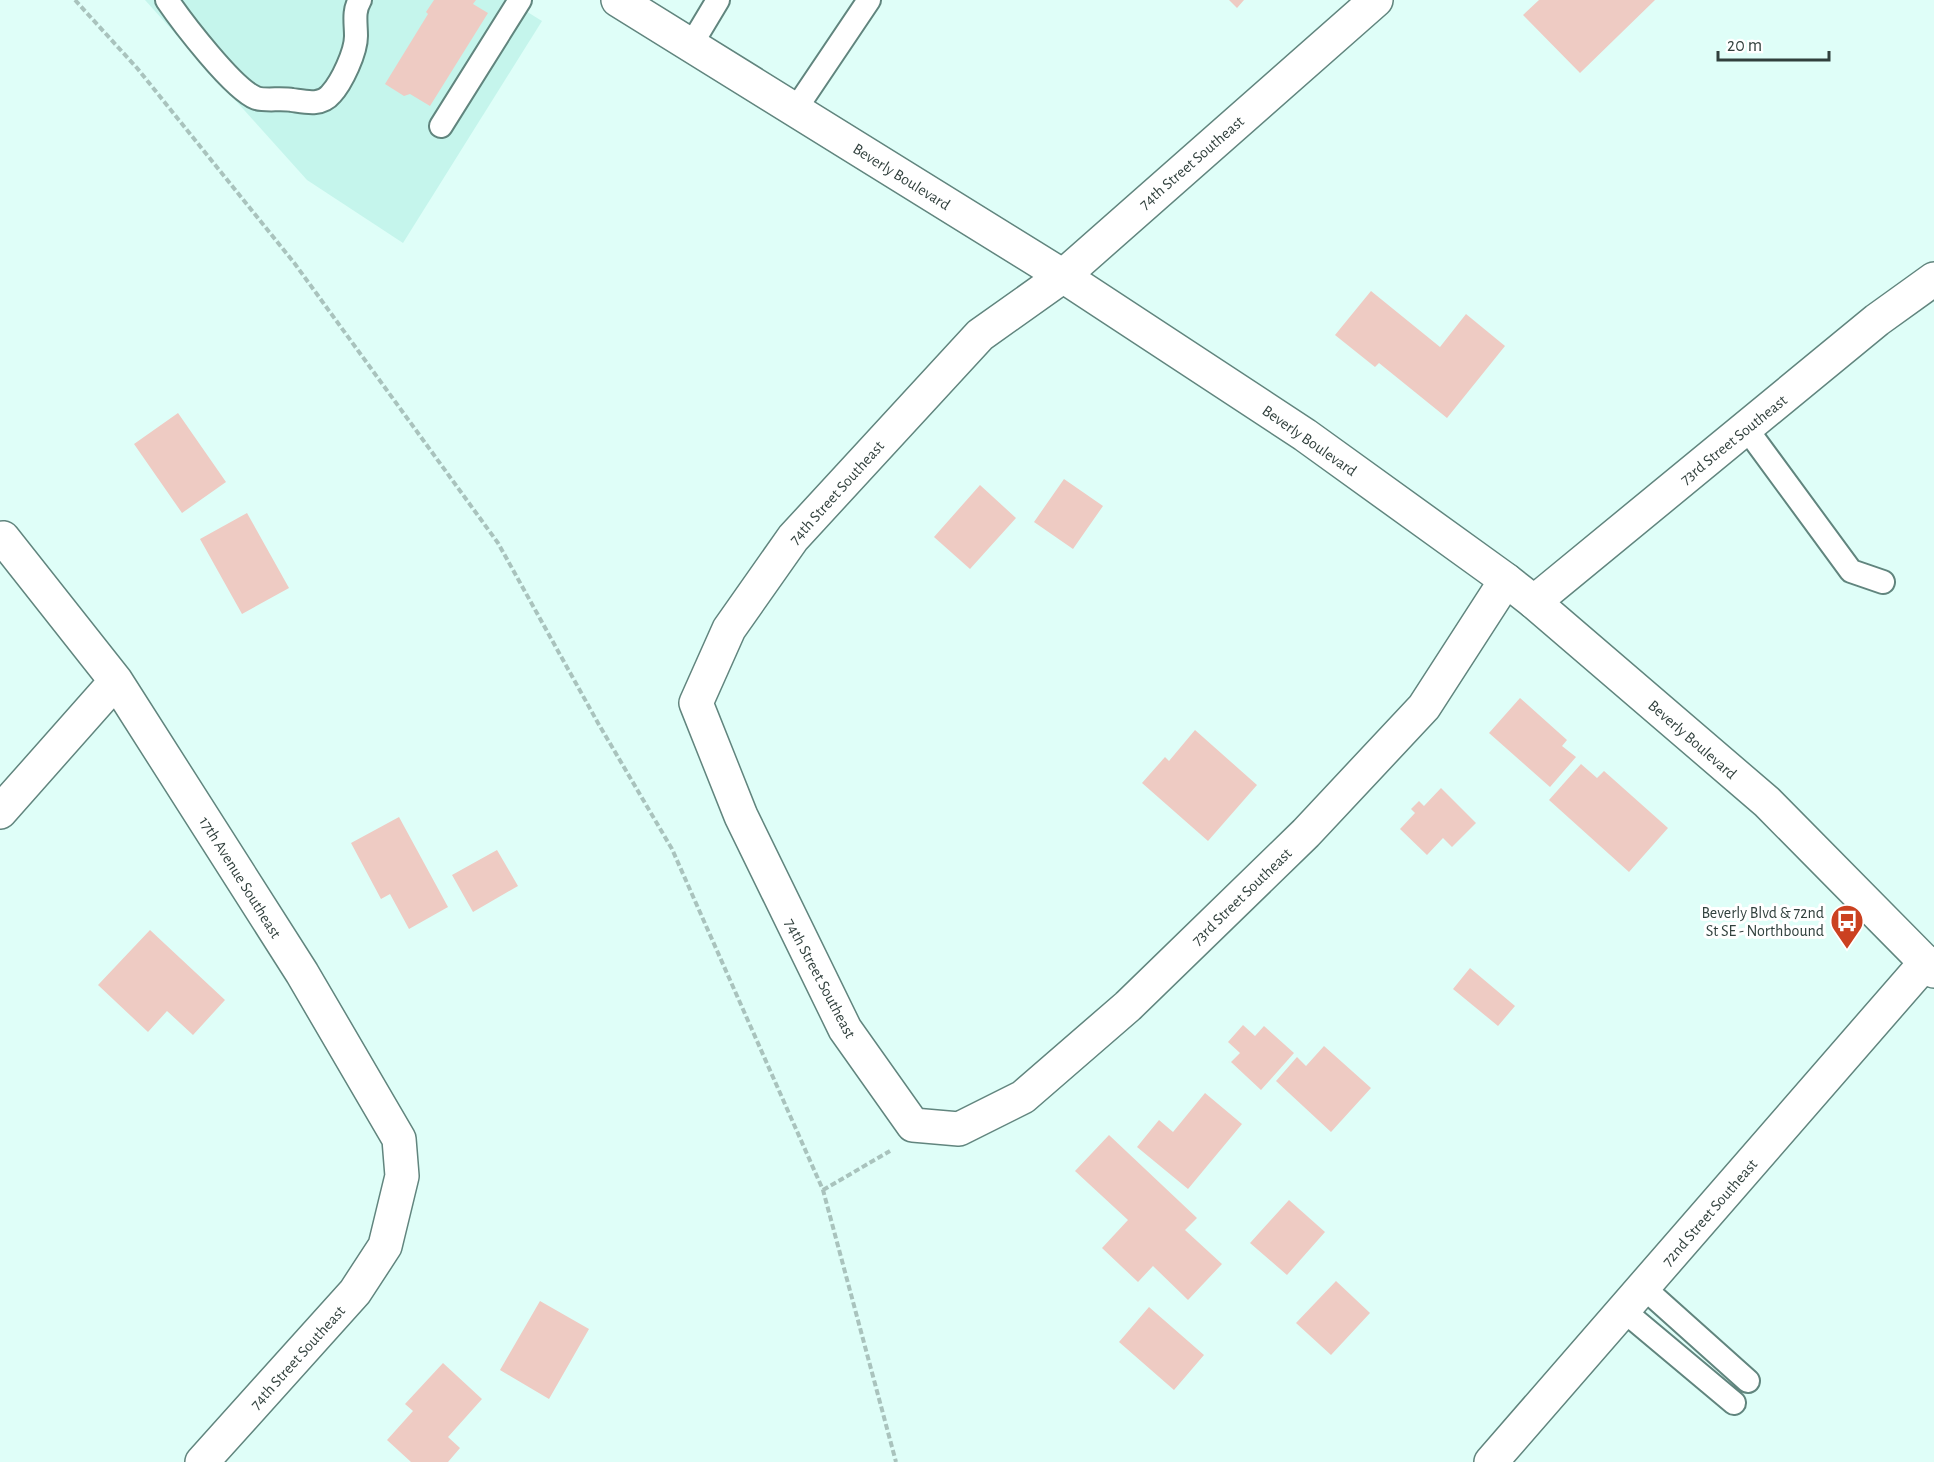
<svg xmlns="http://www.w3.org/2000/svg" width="1934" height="1462" font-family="'Alegreya Sans',sans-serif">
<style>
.built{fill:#c5f5ec}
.building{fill:#eecbc3}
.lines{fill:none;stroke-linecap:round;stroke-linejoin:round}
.lane-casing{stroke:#61857e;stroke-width:26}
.street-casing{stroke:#61857e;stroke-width:36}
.secondary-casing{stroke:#61857e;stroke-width:36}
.path{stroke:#a9c3bd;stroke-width:4;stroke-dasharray:6 3;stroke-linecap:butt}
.lane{stroke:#fff;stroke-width:22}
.street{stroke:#fff;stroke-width:33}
.secondary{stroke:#fff;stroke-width:33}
.labels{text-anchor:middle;stroke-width:6;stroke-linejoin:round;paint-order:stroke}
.street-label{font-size:16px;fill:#31403d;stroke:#fff}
.poi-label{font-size:16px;fill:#31403d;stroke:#fff;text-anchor:end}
</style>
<rect width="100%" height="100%" fill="#dffef8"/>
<path class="built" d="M145,0H508L542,21L403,243L307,180Z"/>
<path class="building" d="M434,0H476L473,4L488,13L430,106L410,94L404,96L385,84L428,14L426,12Z
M1229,0H1244L1237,8Z
M1539,0H1655L1580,73L1523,15Z
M1371,291L1440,347L1466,314L1505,346L1447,418L1379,363L1375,367L1335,335Z
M178,413L226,482L182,513L134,444Z
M1064,479L1103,506L1073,549L1034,522Z
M980,485L1016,518L970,569L934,537Z
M247,513L289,588L242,614L200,539Z
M1520,698L1567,740L1562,746L1576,757L1550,787L1489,733Z
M1195,730L1257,785L1208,841L1142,783L1165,757L1169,761Z
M1581,764L1597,778L1604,771L1668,828L1629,872L1549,800Z
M1441,788L1476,823L1452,847L1443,838L1427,855L1400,829L1415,813L1411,809L1419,801L1424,806Z
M399,817L448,907L409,929L390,894L381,899L351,843Z
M497,850L518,886L473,912L452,875Z
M150,930L225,1000L193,1035L167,1011L148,1032L98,985Z
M1470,968L1515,1006L1498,1026L1453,989Z
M1243,1025L1255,1036L1264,1026L1294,1053L1261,1090L1231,1062L1240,1053L1228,1042Z
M1324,1046L1371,1088L1331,1132L1276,1081L1297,1057L1306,1066Z
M1205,1093L1242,1124L1188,1189L1137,1147L1159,1120L1173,1132Z
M1109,1135L1197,1218L1185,1230L1222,1264L1188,1300L1153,1266L1138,1282L1102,1248L1128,1220L1075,1171Z
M1289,1200L1325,1232L1287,1275L1250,1243Z
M1336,1281L1370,1313L1331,1355L1296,1323Z
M540,1301L589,1329L549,1399L500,1370Z
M1149,1307L1204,1355L1174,1390L1119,1342Z
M443,1363L482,1399L448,1437L460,1448L448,1462H411L387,1440L413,1411L405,1404Z"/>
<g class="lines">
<g class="lane-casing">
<path id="lane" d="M167,0C182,22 233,89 256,98C264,101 282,98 292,100C306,102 321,106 331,94C342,82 356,52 356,36C356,23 353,11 360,0
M691,45L718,0
M795,110L869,0
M441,126L520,0
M1746,428L1851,571L1883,582
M1643,1287L1748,1381
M1623,1310L1734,1403"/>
</g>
<g class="street-casing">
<path id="street" d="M1376,0L1063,276L980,335L793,538L729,629L696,703L741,816L845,1029L913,1125L959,1129L1023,1097L1128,1006L1306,833L1424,707L1506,580
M3,538L116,681L302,973L399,1139L402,1176L385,1246L355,1292L202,1462
M1534,602L1877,320L1934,279
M0,812L116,681
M1491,1462L1926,962"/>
</g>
<g class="secondary-casing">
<path id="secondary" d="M618,0L1063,276L1305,435L1506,580L1534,602L1767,802L1934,971"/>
</g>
<path class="path" d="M75,0L137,68L295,264L498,543L598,723L672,849L823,1190L896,1462
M823,1190L890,1151"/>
<use href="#lane" class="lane"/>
<use href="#street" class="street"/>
<use href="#secondary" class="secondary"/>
</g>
<defs>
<g id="bus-pin" transform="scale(1.725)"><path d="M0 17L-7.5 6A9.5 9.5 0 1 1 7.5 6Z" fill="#cb4120" stroke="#fff"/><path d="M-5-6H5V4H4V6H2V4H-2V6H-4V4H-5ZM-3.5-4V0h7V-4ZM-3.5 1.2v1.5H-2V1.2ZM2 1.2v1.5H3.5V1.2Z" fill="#fff"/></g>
</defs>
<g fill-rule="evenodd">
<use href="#bus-pin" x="1847" y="921"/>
</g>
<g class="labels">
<g class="street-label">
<text transform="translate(1191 162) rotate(-41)" y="6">74th Street Southeast</text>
<text transform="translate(902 176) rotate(32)" y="6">Beverly Boulevard</text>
<text transform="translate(1733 439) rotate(-39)" y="6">73rd Street Southeast</text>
<text transform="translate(1310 440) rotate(35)" y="6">Beverly Boulevard</text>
<text transform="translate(836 492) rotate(-48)" y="6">74th Street Southeast</text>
<text transform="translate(1693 739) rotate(41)" y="6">Beverly Boulevard</text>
<text transform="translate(241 877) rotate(58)" y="6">17th Avenue Southeast</text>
<text transform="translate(1241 896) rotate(-44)" y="6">73rd Street Southeast</text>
<text transform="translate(821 978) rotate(62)" y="6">74th Street Southeast</text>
<text transform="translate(1709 1212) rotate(-49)" y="6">72nd Street Southeast</text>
<text transform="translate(297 1357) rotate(-48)" y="6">74th Street Southeast</text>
</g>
<g class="poi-label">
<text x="1824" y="918">Beverly Blvd &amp; 72nd<tspan x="1824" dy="18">St SE - Northbound</tspan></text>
</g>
</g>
<path d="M1718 51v9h111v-9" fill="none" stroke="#31403d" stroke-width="3"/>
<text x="1727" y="51" font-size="18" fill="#31403d" stroke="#ffffff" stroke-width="4.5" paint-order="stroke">20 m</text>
</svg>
